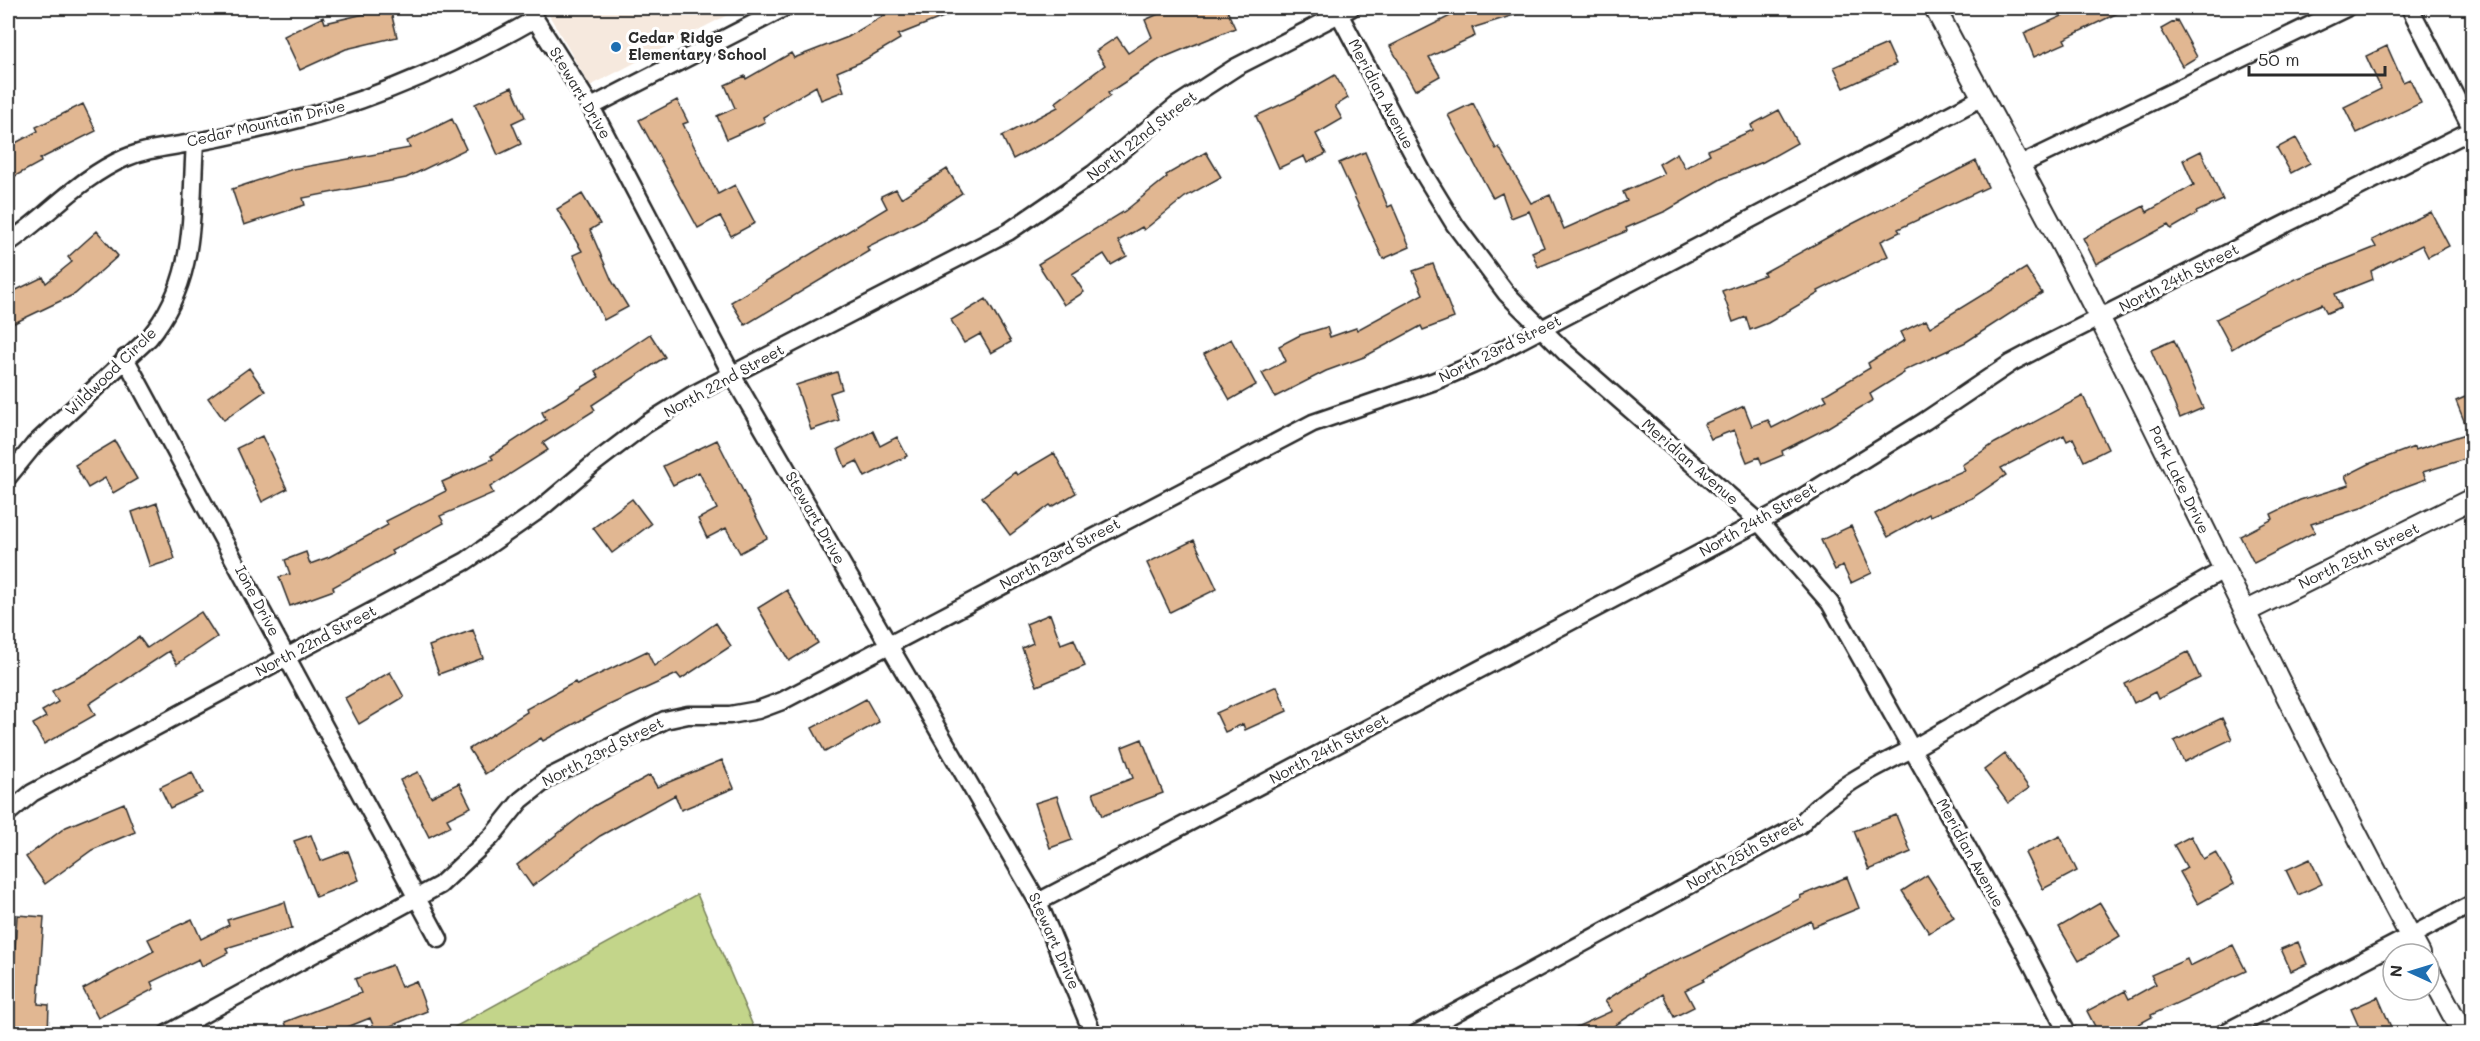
<svg xmlns="http://www.w3.org/2000/svg" width="2480" height="1041" font-family="Mali,sans-serif">
<style>
.built{fill:#f6e9de}
.green{fill:#c3d58a;stroke:#77805a;stroke-width:1.5}
.building{fill:#e1b792;stroke:#2b2b2b;stroke-width:1.5}
.lines{fill:none;stroke-linecap:round;stroke-linejoin:round}
.minor-casing{stroke:#2b2b2b;stroke-width:21}
.tertiary-casing{stroke:#2b2b2b;stroke-width:24}
.minor{stroke:#fff;stroke-width:16}
.tertiary{stroke:#fff;stroke-width:20}
.poi-dot{fill:#1f6fb2;stroke:#fff;stroke-width:2}
.labels{text-anchor:middle;stroke-width:6;stroke-linejoin:round;paint-order:stroke}
.poi-label{font-size:15px;font-weight:bold;fill:#2b2b2b;stroke:#fff;text-anchor:start}
.street-label{font-size:15px;fill:#2b2b2b;stroke:#fff}
</style>
<rect width="100%" height="100%" fill="#fff"/>
<filter id="ink" filterUnits="userSpaceOnUse"><feTurbulence type="fractalNoise" baseFrequency=".0167" numOctaves="2"/><feDisplacementMap in="SourceGraphic" scale="12" xChannelSelector="R" yChannelSelector="G"/><feConvolveMatrix kernelMatrix="1 2 1 2 8 2 1 2 1" color-interpolation-filters="sRGB"/></filter>
<g filter="url(#ink)">
<path class="built" d="M545,8H741L590,86Z"/>
<path class="green" d="M697,894L756,1033H444Z"/>
<path class="building" d="M390,8L397,37L346,49L300,70L284,36L323,17L325,23Z
M896,8H966L898,35L900,39L861,62L837,72L844,91L821,100L816,86L763,117L765,122L727,139L717,116L735,108L725,85L745,76L746,79L791,53L794,58L848,37Z
M1172,8H1226L1235,28L1160,59L1108,93L1110,96L1058,135L1013,159L1002,136L1058,107L1055,103L1105,65L1096,51L1117,37L1128,53L1152,37L1145,20Z
M1466,8H1526L1527,11L1472,28L1475,36L1429,57L1440,76L1415,90L1390,46Z
M2080,8H2128L2064,39L2066,43L2034,57L2024,33Z
M2177,20L2197,57L2182,66L2161,29Z
M1887,44L1896,64L1844,88L1834,67Z
M2387,46L2403,82L2410,79L2421,103L2357,133L2344,107L2381,89L2366,56Z
M1335,75L1348,98L1335,106L1342,119L1316,134L1326,154L1307,163L1304,156L1279,168L1256,116L1295,98Z
M512,87L525,117L512,123L521,144L498,155L475,104Z
M677,100L688,122L683,124L718,194L735,185L755,223L731,236L720,216L698,228L639,120Z
M1473,103L1496,149L1499,147L1531,203L1550,195L1564,229L1627,201L1623,192L1664,174L1659,164L1677,153L1685,168L1710,154L1708,150L1753,130L1751,125L1779,110L1797,143L1763,162L1721,179L1666,211L1626,228L1627,231L1538,267L1532,252L1544,247L1529,211L1511,218L1502,193L1493,198L1448,115Z
M83,104L96,131L40,159L41,162L8,180V147L38,131L36,127Z
M452,119L466,149L406,178L303,198L305,205L244,225L232,189L293,169L410,148L407,141Z
M2296,138L2310,163L2291,173L2277,148Z
M2201,151L2223,200L2196,212L2197,214L2171,229L2168,225L2096,264L2083,238L2144,206L2147,212L2194,185L2183,160Z
M1206,152L1221,177L1185,197L1144,230L1142,227L1118,241L1127,256L1111,265L1104,254L1072,274L1084,292L1064,305L1038,264L1125,211L1167,177L1166,175Z
M1365,152L1388,207L1392,205L1410,247L1383,259L1339,163Z
M1976,161L1988,187L1898,229L1900,232L1881,241L1888,256L1818,291L1819,293L1768,323L1750,330L1746,317L1733,322L1722,291L1765,275L1763,273L1852,224Z
M947,169L962,193L919,221L867,247L869,251L745,325L731,302L887,208L881,196L896,189L901,198Z
M582,194L600,224L590,230L612,281L628,307L604,320L573,255L582,251L557,209Z
M2431,212L2449,246L2428,257L2422,245L2371,271L2373,279L2335,294L2341,307L2327,313L2322,304L2261,331L2232,349L2216,319L2296,279L2376,247L2372,240Z
M97,231L118,256L75,294L8,326V294L43,277L46,283L72,262L68,257Z
M1433,264L1454,318L1423,330L1421,326L1364,357L1326,371L1275,397L1262,373L1286,361L1279,346L1300,335L1327,327L1330,337L1356,328L1357,330L1423,294L1413,271Z
M2026,268L2042,293L1966,342L1903,371L1904,373L1870,394L1873,400L1825,429L1782,451L1783,455L1762,464L1759,457L1747,462L1734,430L1711,439L1704,424L1744,406L1752,426L1768,420L1772,428L1827,400L1824,395L1870,368L1868,363L1905,340L1901,332L1926,320L1930,327Z
M986,299L1011,342L991,353L980,334L964,343L951,320Z
M650,334L665,357L592,405L595,410L543,443L548,450L490,487L493,493L440,516L444,523L391,551L393,554L333,587L334,590L290,606L279,577L290,574L285,560L306,552L310,564L329,557L388,525L386,521L446,491L442,482L493,459L491,456L546,420L542,412L599,377L595,371Z
M1231,339L1256,385L1230,400L1204,354Z
M2174,340L2203,408L2180,418L2151,350Z
M249,368L265,391L224,420L208,398Z
M837,372L842,389L830,393L839,420L811,430L796,385Z
M2472,394V457L2423,472L2426,479L2393,491L2361,508L2311,524L2315,532L2254,563L2240,536L2273,519L2271,514L2300,500L2349,485L2345,476L2371,463L2414,447L2415,450L2469,433L2456,401Z
M2083,396L2108,449L2084,461L2073,438L2067,441L2064,435L2001,468L2006,475L1972,498L1930,516L1929,514L1888,537L1875,514L1914,492L1965,470L1962,465L1995,443Z
M873,431L880,446L897,437L907,456L865,477L857,461L845,467L838,449Z
M262,436L287,489L262,502L237,448Z
M717,440L767,538L740,553L726,528L707,538L698,519L717,509L699,472L673,485L663,466Z
M115,441L137,479L113,493L105,478L88,488L75,465Z
M1054,453L1076,493L1052,507L1050,505L1010,535L982,497L1015,472L1017,475Z
M632,499L651,524L612,553L593,528Z
M157,503L175,559L150,567L132,512Z
M1851,526L1872,573L1851,583L1843,566L1835,570L1821,540Z
M1194,540L1217,589L1170,612L1147,563Z
M787,590L818,643L789,661L758,608Z
M201,612L217,637L177,664L169,651L89,704L95,715L44,744L33,724L46,717L42,711L58,702L52,691L90,671L139,637L147,648Z
M1050,614L1061,644L1074,639L1085,666L1037,686L1022,648L1033,643L1026,624Z
M716,623L731,646L681,679L677,674L605,707L543,741L541,738L485,774L469,749L527,712L526,709L575,682L577,685L647,651L654,666Z
M473,630L483,658L439,674L429,646Z
M2188,652L2200,678L2158,699L2155,692L2134,703L2125,684Z
M390,672L404,697L359,724L345,698Z
M1277,686L1287,711L1245,730L1243,724L1225,732L1216,713Z
M866,699L879,722L825,752L812,728Z
M2222,718L2232,739L2184,762L2174,741Z
M1142,739L1163,793L1102,816L1093,793L1133,778L1122,747Z
M2005,754L2029,788L2008,803L1984,770Z
M722,760L734,788L681,810L675,795L600,836L532,886L517,865L594,806L650,775L657,787Z
M192,772L202,793L170,808L160,787Z
M418,772L431,797L459,783L471,807L447,819L451,826L429,837L400,780Z
M1057,796L1072,840L1050,848L1035,803Z
M124,803L135,832L92,850L45,884L26,857L66,827Z
M1896,815L1911,852L1869,870L1854,831Z
M311,835L321,861L348,851L359,880L316,897L294,841Z
M2060,836L2077,871L2043,889L2025,853Z
M2191,836L2203,859L2216,852L2234,884L2198,904L2180,872L2187,868L2174,845Z
M2310,859L2322,884L2298,895L2286,870Z
M1927,875L1954,917L1929,933L1902,891Z
M1847,877L1859,908L1813,927L1811,921L1752,950L1703,979L1704,981L1685,990L1694,1007L1674,1017L1663,994L1611,1028L1614,1034H1561L1612,1011L1605,1001L1649,972L1691,954L1801,898L1800,896Z
M285,902L292,928L226,948L228,953L202,966L199,959L151,982L154,989L98,1018L83,989L154,951L148,939L192,919L201,939L229,925L227,920Z
M2100,903L2120,936L2079,961L2059,927Z
M17,915L44,917L38,1004L49,1005L48,1034H10Z
M2298,942L2307,964L2291,971L2281,949Z
M2233,945L2246,971L2151,1015L2152,1017L2121,1034H2099L2087,1011L2125,991L2129,999L2156,984L2151,975L2187,959L2190,966Z
M392,965L401,987L416,981L427,1011L376,1032L370,1018L330,1034H289L285,1022L361,993L355,979Z
M2378,997L2394,1034H2362L2351,1009Z"/>
<g class="lines">
<g class="minor-casing">
<path id="minor" d="M528,8L591,107L732,375L1038,902L1093,1034
M1336,8L1422,171L1455,225L1506,293L1566,353L1759,522L1830,603L2022,945L2068,1034
M2410,8L2472,129
M591,107L784,8
M2020,165L2346,8
M8,243C48,216 80,177 125,158C148,148 172,147 196,142C221,138 246,132 271,126C366,104 451,67 535,19
M125,358L439,939
M8,477L34,445L149,338C198,278 190,216 195,142
M8,813L32,793L466,561L539,510L596,462L646,424L694,394L1008,232L1093,174L1176,106L1236,67L1351,8
M1038,902L1782,510L1925,421L2011,363L2047,344L2472,130
M167,1034L440,885L492,836L521,800L550,777L665,720L688,715H730L758,710L782,701L1313,423L1435,381L1477,363L1981,98
M1416,1034L1800,825C1828,791 1873,768 1912,749L2223,570
M2222,1034L2472,904"/>
</g>
<g class="tertiary-casing">
<path id="tertiary" d="M1935,8C1989,112 2048,214 2100,319C2207,531 2307,745 2420,954
M2245,612L2472,499
M2429,970L2463,1034"/>
</g>
<use href="#minor" class="minor"/>
<use href="#tertiary" class="tertiary"/>
</g>
</g>
<circle class="poi-dot" cx="616" cy="47" r="6"/>
<g class="labels">
<g class="poi-label">
<text x="628" y="43">Cedar Ridge<tspan x="628" dy="17">Elementary School</tspan></text>
</g>
<g class="street-label">
<text transform="translate(580 93) rotate(59)" y="5">Stewart Drive</text>
<text transform="translate(1381 94) rotate(62)" y="5">Meridian Avenue</text>
<text transform="translate(266 124) rotate(-13)" y="5">Cedar Mountain Drive</text>
<text transform="translate(1142 136) rotate(-38)" y="5">North 22nd Street</text>
<text transform="translate(2179 278) rotate(-27)" y="5">North 24th Street</text>
<text transform="translate(1500 349) rotate(-26)" y="5">North 23rd Street</text>
<text transform="translate(111 372) rotate(-44)" y="5">Wildwood Circle</text>
<text transform="translate(724 381) rotate(-29)" y="5">North 22nd Street</text>
<text transform="translate(1690 462) rotate(41)" y="5">Meridian Avenue</text>
<text transform="translate(2179 480) rotate(64)" y="5">Park Lake Drive</text>
<text transform="translate(815 518) rotate(60)" y="5">Stewart Drive</text>
<text transform="translate(1758 520) rotate(-30)" y="5">North 24th Street</text>
<text transform="translate(1060 554) rotate(-28)" y="5">North 23rd Street</text>
<text transform="translate(2359 556) rotate(-26)" y="5">North 25th Street</text>
<text transform="translate(257 601) rotate(62)" y="5">Ione Drive</text>
<text transform="translate(316 641) rotate(-28)" y="5">North 22nd Street</text>
<text transform="translate(1329 749) rotate(-28)" y="5">North 24th Street</text>
<text transform="translate(603 752) rotate(-27)" y="5">North 23rd Street</text>
<text transform="translate(1745 853) rotate(-30)" y="5">North 25th Street</text>
<text transform="translate(1970 853) rotate(61)" y="5">Meridian Avenue</text>
<text transform="translate(1054 941) rotate(66)" y="5">Stewart Drive</text>
</g>
</g>
<rect width="2480" height="1041" fill="none" stroke="#fff" stroke-width="30"/>
<rect x="15" y="15" width="2450" height="1011" fill="none" stroke="#2b2b2b" stroke-width="2" filter="url(#ink)"/>
<g transform="translate(2411 972) rotate(274)"><circle r="28" fill="#ffffff" stroke="#aaaaaa" stroke-width="1.5"/>
<path d="M0-4.5L10 22L0 15L-10 22Z" fill="#1f6fb2"/>
<text y="-9" font-size="16" font-weight="bold" text-anchor="middle" fill="#2b2b2b">N</text>
</g>
<path d="M2249 66v9h136v-9" fill="none" stroke="#2b2b2b" stroke-width="3"/>
<text x="2258" y="66" font-size="18" fill="#2b2b2b" stroke="#ffffff" stroke-width="4.5" paint-order="stroke">50 m</text>
</svg>
